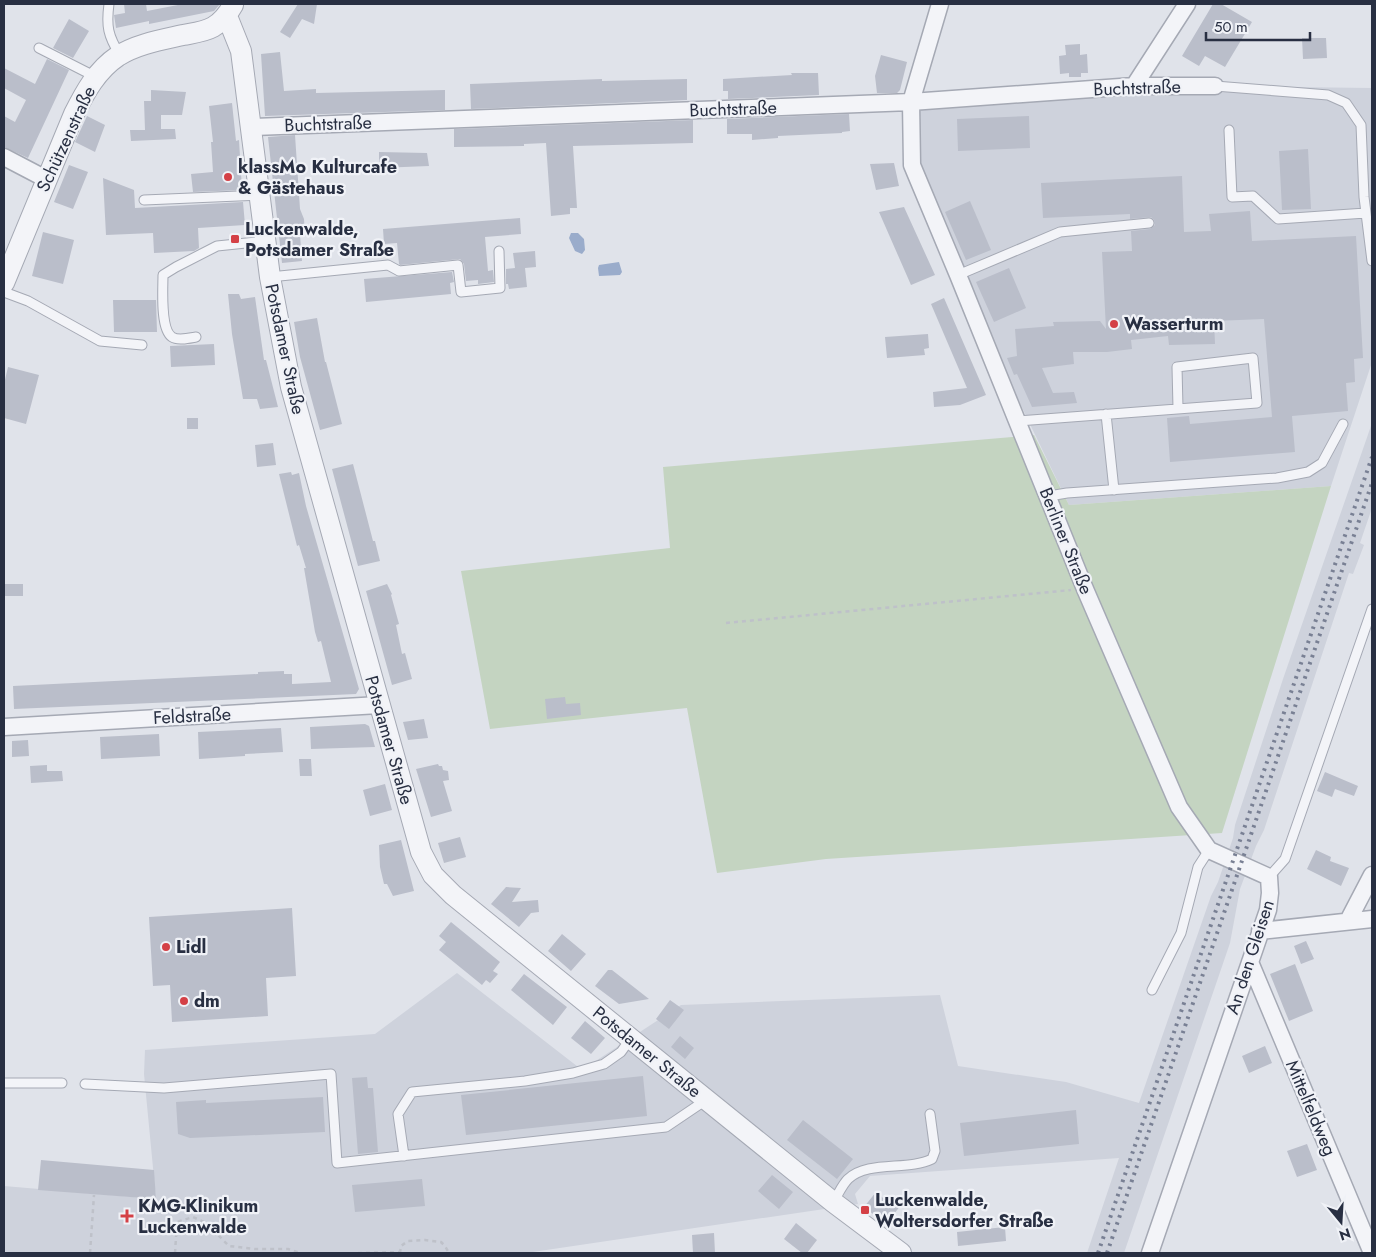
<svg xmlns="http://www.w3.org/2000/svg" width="1376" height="1257" font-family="Jost,sans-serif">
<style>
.built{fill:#ced2dc}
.green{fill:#c4d4c1}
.water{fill:#9aaccb}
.building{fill:#babeca}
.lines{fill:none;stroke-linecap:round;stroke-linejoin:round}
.service-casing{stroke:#a5a9b4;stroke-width:11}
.minor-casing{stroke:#a5a9b4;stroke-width:19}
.tertiary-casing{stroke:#a5a9b4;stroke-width:22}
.path{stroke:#bec1c9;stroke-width:2.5;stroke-dasharray:4 4;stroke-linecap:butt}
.service{stroke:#f3f4f8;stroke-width:9}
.minor{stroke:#f3f4f8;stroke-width:16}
.tertiary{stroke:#f3f4f8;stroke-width:20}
.rail{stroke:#798094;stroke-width:4;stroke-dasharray:2.5 5;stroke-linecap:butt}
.poi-dot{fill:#d44046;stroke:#f0f2f7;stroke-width:2}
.labels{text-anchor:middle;stroke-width:4.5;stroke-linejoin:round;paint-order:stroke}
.street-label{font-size:18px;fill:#282f42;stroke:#f0f2f7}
.poi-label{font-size:18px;font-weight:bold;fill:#282f42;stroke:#f0f2f7;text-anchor:start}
</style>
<rect width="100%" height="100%" fill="#e0e3ea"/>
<path class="built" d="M1215,86L1372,88V362L1331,486L1069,505L958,275L912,165L911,102Z
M1372,423V508L1360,543L1364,545L1353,574L1349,573L1264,830L1256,846L1240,889L1230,943L1124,1253H1087L1119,1158L870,1176L855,1194L858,1204L526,1253H4V1186L156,1199L144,1074L145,1050L375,1034L457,973L582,1070L681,1005L940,995L958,1066L1066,1082L1139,1103L1211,896L1218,882L1233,838L1235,825L1283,679Z"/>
<path class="green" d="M1034,435L1069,505L1331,486L1222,833L826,859L717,873L687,708L490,729L461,571L670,548L663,467Z"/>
<path class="water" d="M571,233H578L584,239L585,250L582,254L575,251L569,238Z
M619,262L622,272L620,275L599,276L598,268L599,265Z"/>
<path class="building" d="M124,4H146L147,11L183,4H220L214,11L149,24V21L116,28L114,15L125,13Z
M298,4H317L314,24L302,19L290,38L280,32Z
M1213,4H1221L1252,22L1225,67L1205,56L1199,66L1182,56Z
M69,19L89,31L73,58L53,48Z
M1302,38H1326L1327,58L1303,59Z
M1080,44V55L1087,54L1088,73H1081V77H1069V73L1060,74L1059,56L1066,55L1065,45Z
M280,52L284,91L316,89V93L445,90V110L265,116L261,54Z
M881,55L907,62L900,90L897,93H877L875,76Z
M47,59L69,70L28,158L4,147V116L15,122L26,100L4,88V68L35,84Z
M791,73H818L819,95L728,99V91H723V79L792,75Z
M602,79V81L687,79V100L471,109L470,84Z
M151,90L186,92L182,115H161V129H175L176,139L131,141L130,130H145L144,101H151Z
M232,103L236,141L239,140L242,190L193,192L191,174L213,172L211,142H213L209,106Z
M849,114L850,131L842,132V133L778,136V138L752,140V134H727V119Z
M87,116L105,125L95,152L75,142Z
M1029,116L1030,148L958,151L957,119Z
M693,120V143L573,146L577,208H570V214L551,216L546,143L524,144V146L454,147V129Z
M295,135L300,209L304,219L305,234L300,235L302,261L282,263L268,137Z
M1308,149L1311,209L1282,210L1279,151Z
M379,152L427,153L429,166L379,168Z
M894,163L899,186L876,190L870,164Z
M69,165L88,172L73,209L54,202Z
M1182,176L1184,232L1211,231L1209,214L1250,211L1252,241L1356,236L1363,358L1354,359L1355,382L1346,383L1348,411L1292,416L1295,452L1170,462L1167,418L1189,416L1190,424L1272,417L1264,319L1214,321L1215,344L1169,345L1168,336L1131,340L1132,349L1107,352H1073L1074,364L1042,368L1053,393L1074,392L1077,403L1032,407L1017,374L1014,375L1007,358L1017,356L1015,329L1054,326L1053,322L1100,321L1106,329L1102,252L1132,251L1131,231L1150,229L1155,225L1154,220L1151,217L1130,219V214L1043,218L1041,183Z
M103,178L134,190L135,208L243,202L245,225L198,228L199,248L194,251L154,253L153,233L106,235Z
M970,201L991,250L966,260L945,212Z
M904,207L935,275L911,285L879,212Z
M520,218L521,234L485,237L488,271L493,270L494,282L478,284V280L466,281L464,264L460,259L400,265L399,264L397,243L384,244L383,229Z
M43,232L74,240L63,284L32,276Z
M535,251L536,267L525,268L527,287L509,289L508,284H506V269L515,268L513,253Z
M1009,268L1026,308L994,322L976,282Z
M452,272L454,282L450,283L451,294L366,302L364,279Z
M228,294H239L241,299L255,297L264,360H266L278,407L260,409L257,399H243L232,334Z
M944,298L986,395L960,405L934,407L933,392L967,388L931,304Z
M113,300H156L157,332H114Z
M317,318L325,362H326L342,424L320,430L300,357L294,322Z
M928,334L929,348L924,349L925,355L887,358L885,337Z
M214,344L215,365L171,367L170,346Z
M8,367L39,375L26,424L4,418V384Z
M187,418H198V429H187Z
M273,443L276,465L257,467L255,445Z
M353,464L373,541H375L380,561L358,566L332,469Z
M291,472L292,475L299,473L306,506L359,689L356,694L14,709L13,686L258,674V672L284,671V674H292V684L331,682L321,641L318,642L315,632L304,568H306L299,545L297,546L279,474Z
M4,584H23V596H4Z
M387,584L392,594L391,595L399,624L396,625L402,654L405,653L412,679L392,685L366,591Z
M565,697L566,704L580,703L581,715L547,719L545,699Z
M424,719L428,738L408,740L403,722Z
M365,724L369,726L375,747L311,749L310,727Z
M281,728L283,752L245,754V756L199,759L198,732Z
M159,734L160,756L101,759L100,737Z
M28,740L29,756L12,757V741Z
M299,759H311L312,776H300Z
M438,764L439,766H442L443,770L448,771L449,780L443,781L452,811L431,817L416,769Z
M47,765V771H62L63,781L31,783L30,766Z
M1325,772L1358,786L1354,796L1335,789L1332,797L1317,791Z
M385,784L392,810L370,816L363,790Z
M460,837L466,857L444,863L438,843Z
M401,840L414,891L393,896L387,884H384L380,867L379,845Z
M1316,850L1331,857L1330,861L1349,868L1341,886L1307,869Z
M506,887L521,888L512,902L538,900L539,912L531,913L519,927L491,904Z
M292,908L296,976L266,978L268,1016L172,1022L170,985L153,986L149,917Z
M451,922L500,962L493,971L498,974L490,983L486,980L482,985L439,950L446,942L439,936Z
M562,934L586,954L571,971L548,951Z
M1306,941L1314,959L1301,964L1294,946Z
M1295,964L1313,1011L1289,1021L1270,974Z
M608,970H612L649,999L619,1004L595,986Z
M524,974L567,1007L553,1025L511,990Z
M670,1000L684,1010L669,1029L656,1019Z
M585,1021L605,1038L591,1054L571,1038Z
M680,1036L694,1048L685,1059L671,1047Z
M1265,1046L1272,1063L1249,1073L1242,1056Z
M643,1076L647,1116L466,1135L461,1095Z
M367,1077L368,1088H373L378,1152L358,1154L352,1078Z
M323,1097L325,1132L190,1138L178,1134L176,1102L206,1100V1103Z
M1076,1110L1079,1144L964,1156L960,1123Z
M803,1120L853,1159L837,1179L787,1140Z
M1307,1144L1317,1170L1297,1177L1287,1151Z
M41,1160L154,1170L156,1199L38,1190Z
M772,1175L793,1192L779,1209L758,1191Z
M422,1179L425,1206L355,1212L352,1185Z
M876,1192L889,1203L893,1199L901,1205L886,1224L864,1207Z
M796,1223L817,1240L807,1253H802L784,1239Z
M1005,1227L1006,1241L958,1246L957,1232Z
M714,1233L715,1253H693L692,1235Z"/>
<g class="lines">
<g class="service-casing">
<path id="service" d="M109,4C106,26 108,36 120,55
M39,48L96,77
M1215,86L1328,95L1346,103L1361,125L1364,197L1372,261
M1229,130L1232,197L1253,196L1278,219L1366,213
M144,200L259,195
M958,275L1060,232L1149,223
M270,277L388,265L399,271L458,265L461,292L500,288L499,251
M4,292L28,301L100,341L142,345
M196,337C190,338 178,341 172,337C160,329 163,289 163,275L176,267L217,246L265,241
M1106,414L1114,490
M1018,421L1257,403L1253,358L1177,367L1178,408
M1049,496L1067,493L1277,478L1308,472L1322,463L1343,424
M1269,877L1285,859L1372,609
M1152,990L1181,933L1198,867L1209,850
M4,1083H62
M85,1084L164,1088L331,1074L337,1163L666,1127L706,1100
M404,1156L398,1114L412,1092L525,1081L573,1073L604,1064L621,1052L631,1038
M833,1202C838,1195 842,1185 848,1179C868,1160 908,1171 932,1159L935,1151L930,1114"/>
</g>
<g class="minor-casing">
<path id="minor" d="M940,4L911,102L912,165L958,275L1085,589L1179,807L1209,850L1269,877L1270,893L1268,910L1150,1253
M1134,86L1187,4
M251,127L911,102L1134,86H1215
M4,157L46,179
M4,727L379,705
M1348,921L1372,875
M1260,931L1372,919
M1250,962L1372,1253"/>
</g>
<g class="tertiary-casing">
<path id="tertiary" d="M227,16L241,51L270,277L291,387L421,852L433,875L453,895L833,1202L901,1253
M4,283L74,114C85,92 97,70 118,56C137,44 161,40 183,35C193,33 204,32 213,27C222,22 228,14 233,5"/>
</g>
<path class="path" d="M726,623L1071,590
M90,1253L94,1195
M175,1253L177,1222L193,1217L206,1223L229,1246L255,1249H288L300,1253
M358,1253L400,1252
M400,1253L401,1246L408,1241L425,1240L441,1242L445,1246L449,1253"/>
<use href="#service" class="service"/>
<use href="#minor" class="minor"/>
<use href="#tertiary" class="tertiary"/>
<path class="rail" d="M1098,1253L1372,457
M1107,1253L1372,483"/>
</g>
<g class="poi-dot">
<circle cx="228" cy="177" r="5"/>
<rect x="230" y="234" width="10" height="10" rx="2.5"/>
<circle cx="1114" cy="324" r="5"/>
<circle cx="166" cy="947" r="5"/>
<circle cx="184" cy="1001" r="5"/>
<rect x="860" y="1205" width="10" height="10" rx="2.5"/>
<path d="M124.5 1208.5h5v5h5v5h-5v5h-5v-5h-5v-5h5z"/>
</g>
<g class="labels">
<g class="street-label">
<text transform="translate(1137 88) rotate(-2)" y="6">Buchtstraße</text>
<text transform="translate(733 109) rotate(-2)" y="6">Buchtstraße</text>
<text transform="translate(328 124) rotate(-2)" y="6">Buchtstraße</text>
<text transform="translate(66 139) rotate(-65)" y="6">Schützenstraße</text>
<text transform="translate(285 349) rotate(78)" y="6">Potsdamer Straße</text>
<text transform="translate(1066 541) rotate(68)" y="6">Berliner Straße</text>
<text transform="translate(192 716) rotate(-3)" y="6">Feldstraße</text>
<text transform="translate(389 740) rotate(74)" y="6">Potsdamer Straße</text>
<text transform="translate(1250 957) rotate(-72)" y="6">An den Gleisen</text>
<text transform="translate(647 1052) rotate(39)" y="6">Potsdamer Straße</text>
<text transform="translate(1311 1108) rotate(67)" y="6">Mittelfeldweg</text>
</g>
<g class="poi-label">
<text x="238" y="173">klassMo Kulturcafe<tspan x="238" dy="21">&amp; Gästehaus</tspan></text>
<text x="245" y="235">Luckenwalde,<tspan x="245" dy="21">Potsdamer Straße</tspan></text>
<text x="1124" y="330">Wasserturm</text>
<text x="176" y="953">Lidl</text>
<text x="194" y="1007">dm</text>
<text x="875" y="1206">Luckenwalde,<tspan x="875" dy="21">Woltersdorfer Straße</tspan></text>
<text x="138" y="1212">KMG-Klinikum<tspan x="138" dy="21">Luckenwalde</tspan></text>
</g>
</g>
<rect width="1376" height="1257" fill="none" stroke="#282f42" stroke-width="10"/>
<g transform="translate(1341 1222) rotate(162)" stroke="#f0f2f7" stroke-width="4" paint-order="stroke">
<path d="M0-4L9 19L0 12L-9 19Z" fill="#282f42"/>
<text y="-8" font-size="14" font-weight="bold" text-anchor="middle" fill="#282f42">N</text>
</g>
<path d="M1206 32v8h104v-8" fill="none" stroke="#282f42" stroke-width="2.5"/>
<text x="1214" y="32" font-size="15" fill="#282f42" stroke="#f0f2f7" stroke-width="4" paint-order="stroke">50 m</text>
</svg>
